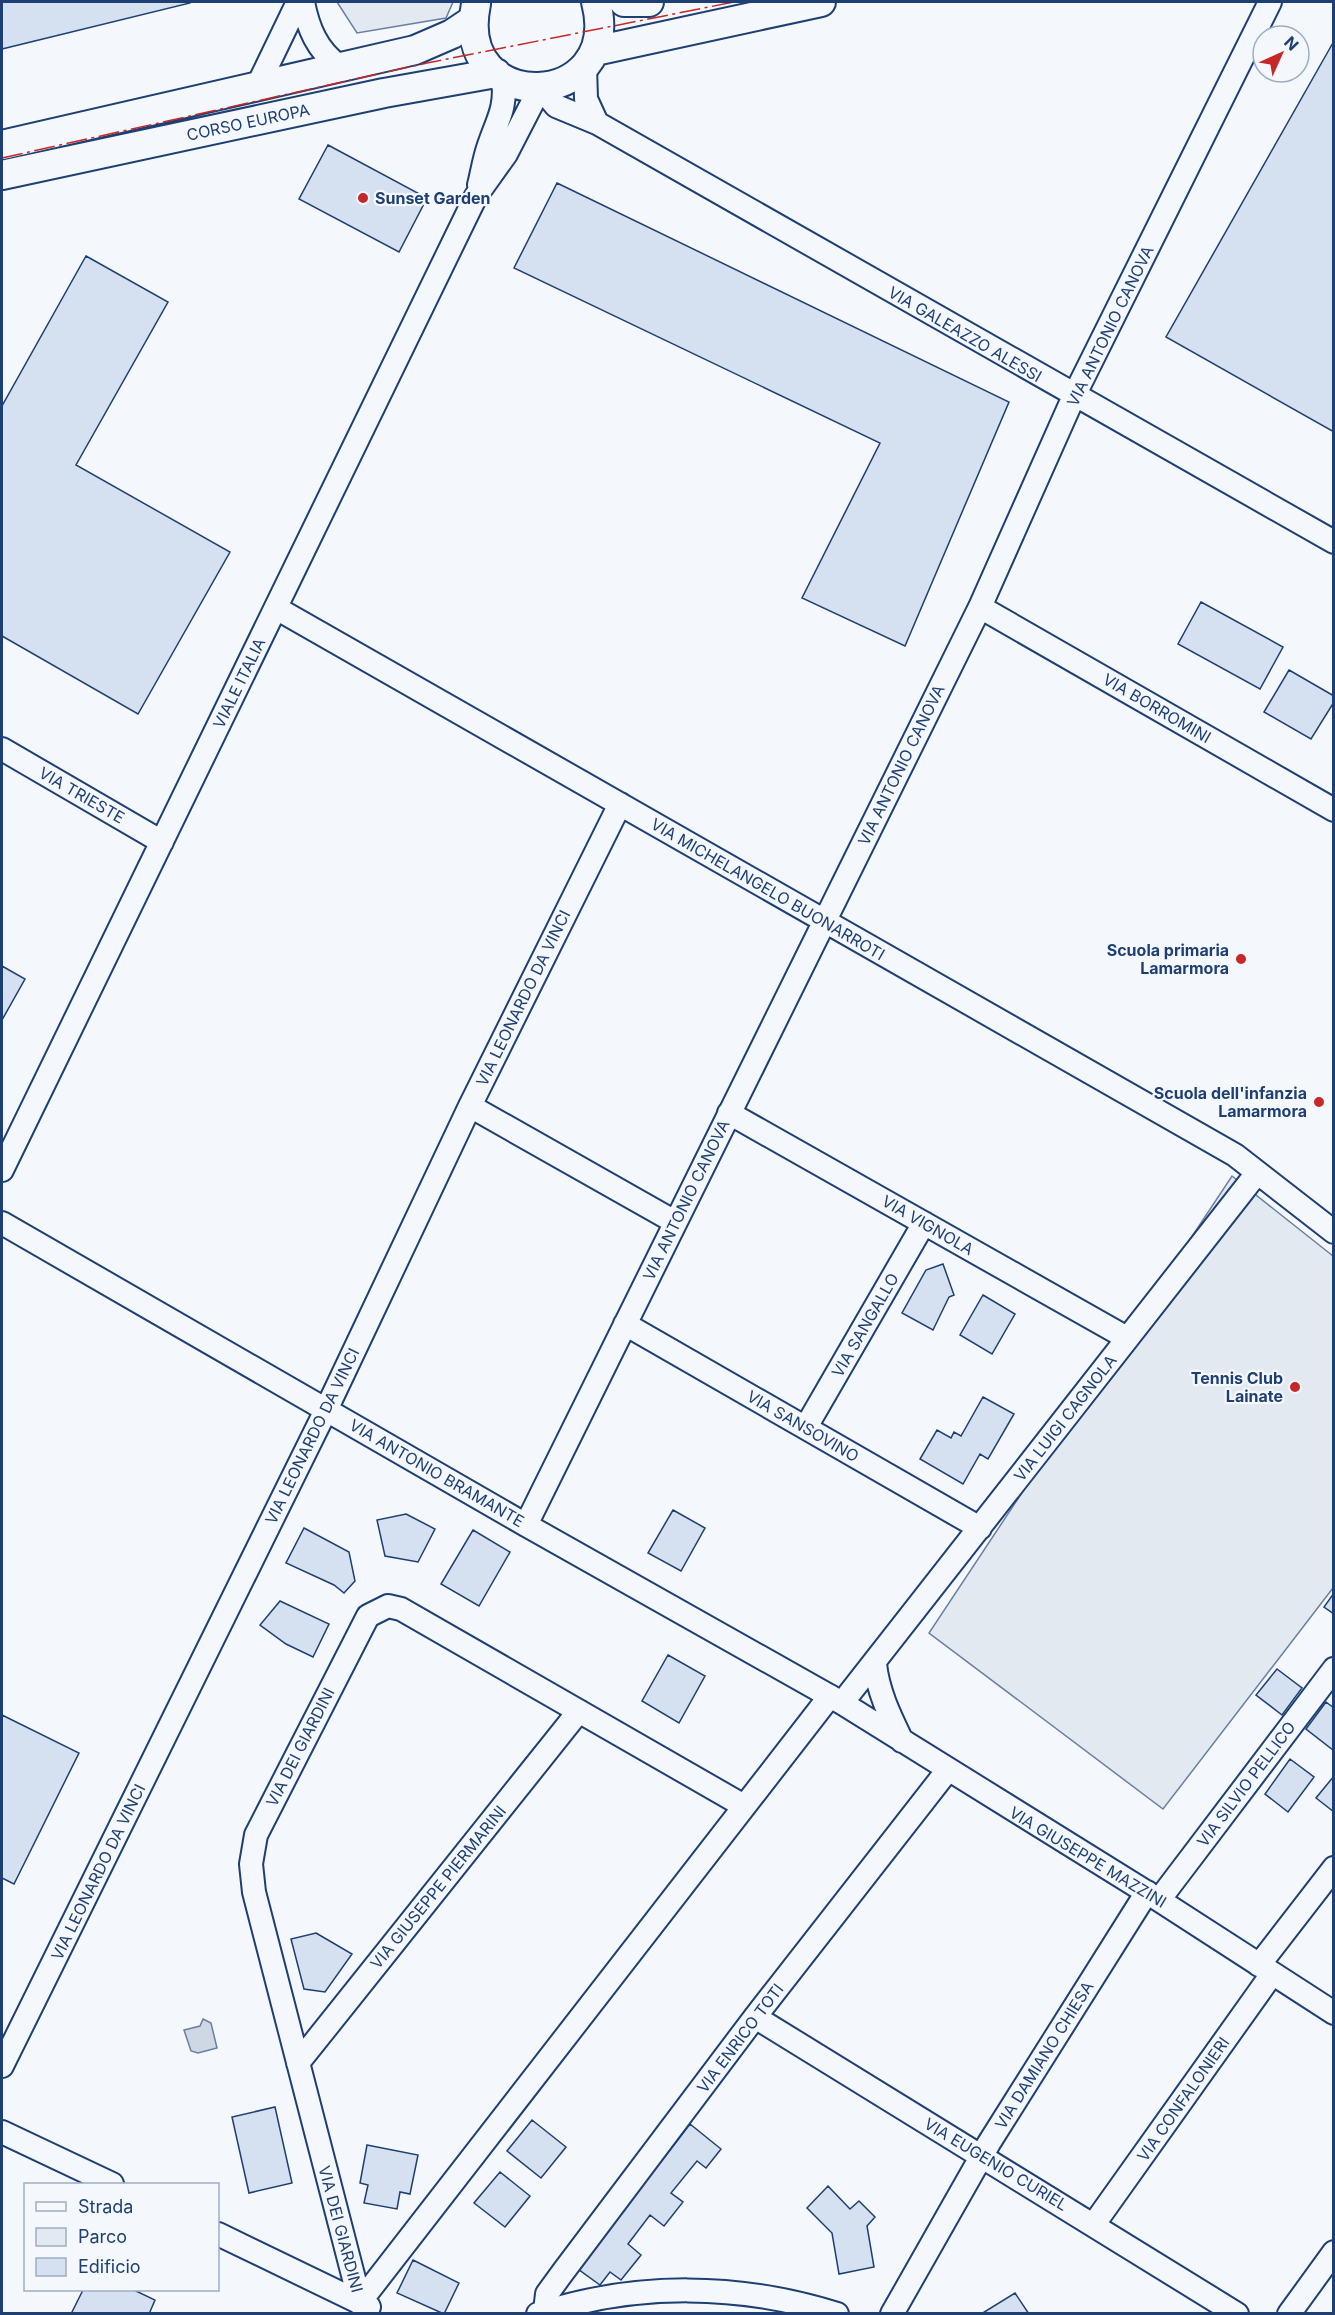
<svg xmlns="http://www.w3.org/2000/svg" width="1335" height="2315" font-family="Inter,sans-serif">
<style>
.green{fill:#e3e9f0;stroke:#687fa3;stroke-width:1.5}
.water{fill:#cfd7e4;stroke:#687fa3;stroke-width:1.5}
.building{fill:#d5e0f0;stroke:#1d3f73;stroke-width:1.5}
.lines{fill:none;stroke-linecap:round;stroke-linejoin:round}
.minor-casing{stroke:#1d3f73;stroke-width:26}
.major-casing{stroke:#1d3f73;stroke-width:32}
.minor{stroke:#f4f7fb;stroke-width:22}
.major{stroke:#f4f7fb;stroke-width:28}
.power{stroke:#c62828;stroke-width:1.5;stroke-dasharray:21 4.5 3 4.5;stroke-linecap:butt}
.poi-dot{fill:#c62828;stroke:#f4f7fb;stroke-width:2}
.labels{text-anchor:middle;stroke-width:4.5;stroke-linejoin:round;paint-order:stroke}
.street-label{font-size:16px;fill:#1d3f73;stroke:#f4f7fb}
.poi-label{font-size:16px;font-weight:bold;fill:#1d3f73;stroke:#f4f7fb;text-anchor:end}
</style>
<rect width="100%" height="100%" fill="#f4f7fb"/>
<path class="green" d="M337,2H453L446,18L357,33Z
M1232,1176L1333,1256V1588L1163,1809L929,1633Z"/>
<path class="water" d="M203,2019L211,2023L217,2048L198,2053L191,2051L184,2030L200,2026Z"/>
<path class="building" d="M2,2H190V3L2,49Z
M1334,41V432L1166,337Z
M328,145L427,198L399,252L299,199Z
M557,183L1009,402L905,646L802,598L880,443L514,268Z
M86,256L168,302L76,465L230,552L138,714L2,636V406Z
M1201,602L1283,647L1260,689L1178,644Z
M1289,670L1334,696V702L1311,739L1264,712Z
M2,966L25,979L2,1020Z
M943,1264L954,1295L949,1297L933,1330L902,1313L926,1270Z
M983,1295L1015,1314L992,1354L960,1335Z
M983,1397L1014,1414L988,1459L980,1454L963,1484L920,1459L937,1430L951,1438L954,1432L961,1436Z
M673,1510L705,1528L681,1571L648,1553Z
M406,1514L435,1529L418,1562L385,1556L377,1520Z
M304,1528L349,1552L355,1581L344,1593L334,1585L286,1563Z
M473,1530L510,1552L479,1606L441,1584Z
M1334,1593V1614L1324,1607Z
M280,1601L329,1624L313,1657L286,1644L260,1625Z
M668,1655L705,1676L679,1723L642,1701Z
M1277,1669L1302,1688L1282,1715L1256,1695Z
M1326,1702L1334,1708L1333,1750L1306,1729Z
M2,1715L79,1753L14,1884L2,1878Z
M1290,1759L1314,1777L1288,1812L1265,1794Z
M1334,1776V1812L1316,1798Z
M316,1933L352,1954L325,1992L304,1989L291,1939Z
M275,2107L292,2183L249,2193L232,2117Z
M532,2120L566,2147L541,2178L507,2151Z
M690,2124L721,2149L706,2168L697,2161L671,2193L683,2202L664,2226L650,2215L628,2244L641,2255L621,2280L610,2272L600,2285L578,2269Z
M367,2145L418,2155L410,2194L400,2192L397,2209L364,2203L368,2185L360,2183Z
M500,2172L530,2196L505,2227L474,2203Z
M828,2186L850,2209L859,2201L875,2217L867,2226L874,2267L839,2274L832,2233L807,2208Z
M413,2260L459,2283L444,2314L397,2293Z
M83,2290H134L155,2300L149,2314H71Z
M1015,2293L1029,2314H981Z"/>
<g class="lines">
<g class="minor-casing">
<path id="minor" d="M303,2C308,28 317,50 339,66
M585,66L586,99L597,123
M258,85L298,2
M541,88L556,106L597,123L1334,542
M479,185C482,173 484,160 488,148C497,120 507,109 503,78
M980,607L1334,810
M276,608L1235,1155L1334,1232
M2,749L162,842
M470,1106L675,1222
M729,1113L1127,1338
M2,1170L476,196L506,154L540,88
M2,1223L526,1525L842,1703L1159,1900L1334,2013
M625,1324L980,1528
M806,1427L924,1223
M526,1525L980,607L1074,396L1270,2
M875,1664C878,1692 890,1716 902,1741
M842,1703L1257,1173
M1159,1900L1334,1669
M1259,1965L1334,1868
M755,2017L1237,2314
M298,2063L579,1711
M2,2066L327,1408L470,1106L620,804
M2,2132L112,2184
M1094,2224L1272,1974
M218,2234L369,2307
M360,2302L830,1696
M545,2311L547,2294L563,2272L755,2017L947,1771
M366,2314L360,2302L254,1892L251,1864L256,1835L368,1616L388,1606L401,1609L744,1806
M538,2314C636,2282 739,2283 837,2314
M892,2314L989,2143L1147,1892
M1289,2314L1334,2252"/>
</g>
<g class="major-casing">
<path id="major" d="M624,2H649
M476,4C452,118 625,112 596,2
M595,51L821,2
M2,145L415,50L452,34L473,20
M2,175L384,93L496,73"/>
</g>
<use href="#minor" class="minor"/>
<use href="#major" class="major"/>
<path class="power" d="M2,158L427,63L734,2"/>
</g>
<g class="poi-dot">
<circle cx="363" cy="198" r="6"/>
<circle cx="1241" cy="959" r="6"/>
<circle cx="1319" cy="1102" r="6"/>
<circle cx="1295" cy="1387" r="6"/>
</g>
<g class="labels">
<g class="street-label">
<text transform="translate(248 122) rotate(-12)" y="6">CORSO EUROPA</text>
<text transform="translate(1110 326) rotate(-64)" y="6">VIA ANTONIO CANOVA</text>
<text transform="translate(965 334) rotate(30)" y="6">VIA GALEAZZO ALESSI</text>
<text transform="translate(239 683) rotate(-64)" y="6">VIALE ITALIA</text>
<text transform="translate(1157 708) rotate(30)" y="6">VIA BORROMINI</text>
<text transform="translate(901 765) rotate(-64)" y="6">VIA ANTONIO CANOVA</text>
<text transform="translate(82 795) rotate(30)" y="6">VIA TRIESTE</text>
<text transform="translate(768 889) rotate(30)" y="6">VIA MICHELANGELO BUONARROTI</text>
<text transform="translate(523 998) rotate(-64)" y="6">VIA LEONARDO DA VINCI</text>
<text transform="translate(686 1200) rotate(-64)" y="6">VIA ANTONIO CANOVA</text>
<text transform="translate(928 1225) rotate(30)" y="6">VIA VIGNOLA</text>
<text transform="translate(865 1325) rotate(-60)" y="6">VIA SANGALLO</text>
<text transform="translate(1065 1418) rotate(-52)" y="6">VIA LUIGI CAGNOLA</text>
<text transform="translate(803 1426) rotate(30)" y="6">VIA SANSOVINO</text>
<text transform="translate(312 1436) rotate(-64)" y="6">VIA LEONARDO DA VINCI</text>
<text transform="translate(437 1473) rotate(30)" y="6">VIA ANTONIO BRAMANTE</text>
<text transform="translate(300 1747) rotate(-63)" y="6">VIA DEI GIARDINI</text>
<text transform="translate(1246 1784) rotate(-53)" y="6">VIA SILVIO PELLICO</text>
<text transform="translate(1088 1857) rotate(31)" y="6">VIA GIUSEPPE MAZZINI</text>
<text transform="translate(98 1872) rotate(-64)" y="6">VIA LEONARDO DA VINCI</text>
<text transform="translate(438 1887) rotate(-51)" y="6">VIA GIUSEPPE PIERMARINI</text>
<text transform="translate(740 2038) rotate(-53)" y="6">VIA ENRICO TOTI</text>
<text transform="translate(1044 2055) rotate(-58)" y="6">VIA DAMIANO CHIESA</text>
<text transform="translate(1183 2099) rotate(-55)" y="6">VIA CONFALONIERI</text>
<text transform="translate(996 2164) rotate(31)" y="6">VIA EUGENIO CURIEL</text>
<text transform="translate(341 2229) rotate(75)" y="6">VIA DEI GIARDINI</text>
</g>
<g class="poi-label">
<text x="375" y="204" text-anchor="start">Sunset Garden</text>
<text x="1229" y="956">Scuola primaria<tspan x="1229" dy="18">Lamarmora</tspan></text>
<text x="1307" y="1099">Scuola dell'infanzia<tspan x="1307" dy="18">Lamarmora</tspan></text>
<text x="1283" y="1384">Tennis Club<tspan x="1283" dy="18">Lainate</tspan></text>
</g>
</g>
<rect width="1335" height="2315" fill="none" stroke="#1d3f73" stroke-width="6"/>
<rect x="24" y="2183" width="195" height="108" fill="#f4f7fb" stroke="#9eadc5" stroke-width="1.5"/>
<rect x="36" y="2202" width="30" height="9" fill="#f4f7fb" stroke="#9eadc5" stroke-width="1.5"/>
<text x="78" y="2213" font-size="18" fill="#1d3f73">Strada</text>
<rect x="36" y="2228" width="30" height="18" fill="#e3e9f0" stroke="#9eadc5" stroke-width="1.5"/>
<text x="78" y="2243" font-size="18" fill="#1d3f73">Parco</text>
<rect x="36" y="2258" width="30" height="18" fill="#d5e0f0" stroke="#9eadc5" stroke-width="1.5"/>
<text x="78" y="2273" font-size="18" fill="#1d3f73">Edificio</text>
<g transform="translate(1281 54) rotate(45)"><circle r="28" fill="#f4f7fb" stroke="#9eadc5" stroke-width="1.5"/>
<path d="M0-4.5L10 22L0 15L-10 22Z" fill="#c62828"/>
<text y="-9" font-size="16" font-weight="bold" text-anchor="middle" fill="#1d3f73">N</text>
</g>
</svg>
